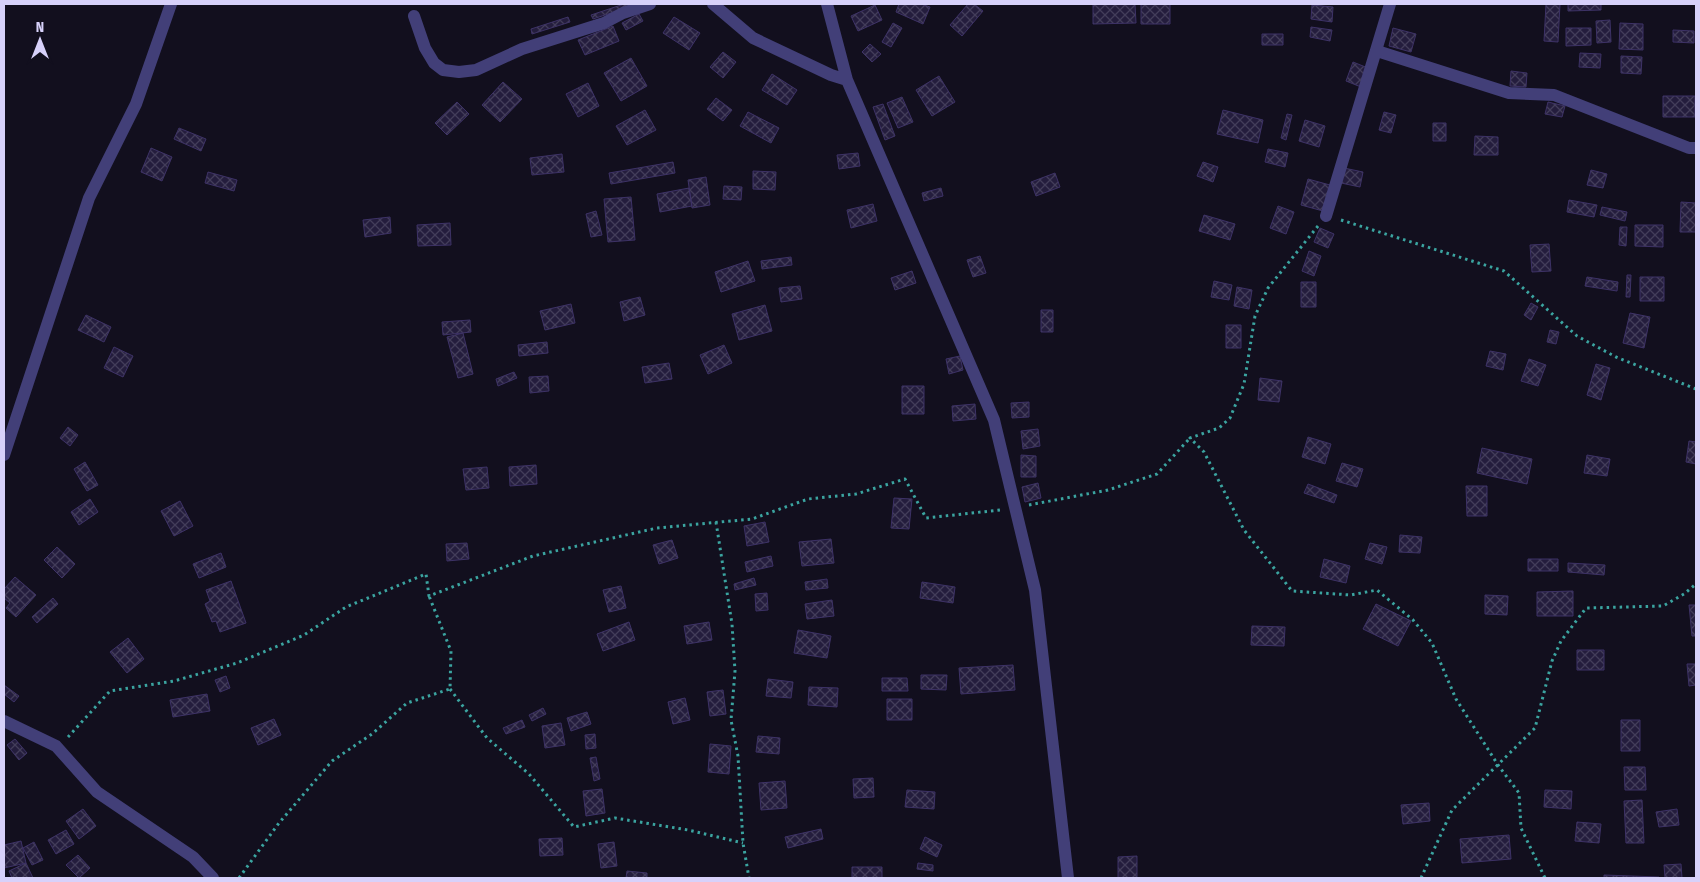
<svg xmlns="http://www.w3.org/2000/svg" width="1700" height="882" font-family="'Fira Sans Condensed',sans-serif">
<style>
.building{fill:url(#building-cross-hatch);stroke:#3d3266}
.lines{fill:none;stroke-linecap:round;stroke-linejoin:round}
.path{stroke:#3ba4a0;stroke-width:3;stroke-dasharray:2.5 4;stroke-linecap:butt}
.minor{stroke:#423f78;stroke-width:12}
</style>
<defs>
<pattern id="building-cross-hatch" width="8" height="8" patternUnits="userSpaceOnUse" patternTransform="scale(1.25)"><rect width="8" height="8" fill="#241d3d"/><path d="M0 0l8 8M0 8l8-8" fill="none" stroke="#433d5a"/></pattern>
</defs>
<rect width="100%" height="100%" fill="#120f1e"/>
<path class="building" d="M624,4H628L629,7L593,19L591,15Z
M899,4H921L930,7L923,24L896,12Z
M968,4H974L983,11L962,36L950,25Z
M1093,4H1135L1136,23L1093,24Z
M1141,4H1170V24H1141Z
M1546,4H1560L1558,42L1544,41Z
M1568,4H1601V10L1568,11Z
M875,5L882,20L858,31L851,16Z
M1312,5L1333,7L1332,22L1311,19Z
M639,14L643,21L626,30L622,23Z
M568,17L570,22L532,34L531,29Z
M674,17L700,33L689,50L663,33Z
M1610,20L1611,42L1597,43L1596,21Z
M893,23L902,28L891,47L882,42Z
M1620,23L1643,24V50L1619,49Z
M613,26L619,41L585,55L578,40Z
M1311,27L1332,30L1330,41L1310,37Z
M1393,28L1416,34L1411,52L1389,46Z
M1566,28H1591V45L1566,46Z
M1673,30L1694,31V43L1673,42Z
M1262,34H1283V45H1262Z
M870,44L881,54L872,62L862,52Z
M723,52L736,62L723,78L710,67Z
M1580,53L1601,54L1600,68L1579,67Z
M1621,56L1642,57L1641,74L1621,73Z
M631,58L647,86L621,101L604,73Z
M1353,62L1368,68L1361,87L1346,81Z
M1511,71L1527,73L1526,87L1510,86Z
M772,74L797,90L787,105L762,90Z
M939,76L955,102L932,116L916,90Z
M503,82L522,99L500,122L482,105Z
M588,83L599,106L578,117L566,94Z
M1663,96H1695V117H1663Z
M902,97L913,122L898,128L887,103Z
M716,98L732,110L723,121L707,109Z
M457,102L469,114L447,135L435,123Z
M1548,102L1565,106L1562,117L1545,114Z
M883,104L895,136L885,140L873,107Z
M645,110L656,130L627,145L616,126Z
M1223,110L1263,120L1258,143L1217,134Z
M748,112L779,128L771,143L740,126Z
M1384,112L1396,115L1391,133L1379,130Z
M1287,114L1292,115L1286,140L1281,138Z
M1305,120L1325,126L1319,147L1299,141Z
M1433,123H1446V141H1433Z
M179,128L206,139L201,151L174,139Z
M1475,136L1498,137V155H1474Z
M151,148L172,157L162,181L141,172Z
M1268,149L1288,153L1285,167L1265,162Z
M858,153L860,166L839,169L837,155Z
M562,154L564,172L532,175L530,158Z
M673,162L675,173L611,184L609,173Z
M1203,162L1218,167L1213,182L1197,176Z
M1344,168L1363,172L1360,187L1341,183Z
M1591,170L1607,174L1603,188L1587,185Z
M753,171L776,172L775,190L753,189Z
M208,172L237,180L234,191L205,183Z
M1055,173L1060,187L1036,196L1031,182Z
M706,177L710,205L692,208L688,180Z
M1308,179L1330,185L1323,211L1301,205Z
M724,186L742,187L741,200L723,199Z
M689,188L692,206L660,212L657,194Z
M941,188L943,196L924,201L922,193Z
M631,197L635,240L608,242L604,199Z
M1569,200L1597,205L1594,217L1567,212Z
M1681,202L1696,203V232H1680Z
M873,204L877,221L851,228L847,210Z
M1278,206L1294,212L1286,234L1270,228Z
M1602,207L1627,212L1625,221L1600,215Z
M596,211L602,235L591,237L586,214Z
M1204,215L1235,224L1230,240L1199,231Z
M390,217L391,233L365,237L363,220Z
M450,223L451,245L418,246L417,225Z
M1635,225H1663V247L1635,246Z
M1620,227H1627L1626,246L1619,245Z
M1320,228L1334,234L1328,248L1314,242Z
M1549,244L1551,271L1532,272L1530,245Z
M1309,251L1321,256L1314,276L1302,271Z
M980,256L986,273L973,277L967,260Z
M791,257L792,265L762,269L761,261Z
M748,261L755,281L721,292L715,272Z
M912,271L916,283L895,290L891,278Z
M1627,275H1631L1630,297H1626Z
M1587,277L1618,282L1617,291L1585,286Z
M1640,277H1664V301H1640Z
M1214,281L1232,285L1229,300L1211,297Z
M1301,282H1316V307H1301Z
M800,286L802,299L781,302L779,288Z
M1237,287L1252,290L1249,309L1234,306Z
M640,297L645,315L624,321L620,302Z
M1531,303L1538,307L1531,320L1524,315Z
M571,304L575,323L545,330L540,311Z
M765,305L772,331L739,340L732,314Z
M1041,310H1053V332H1041Z
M1630,313L1650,317L1644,348L1623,343Z
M86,315L111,327L104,342L78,330Z
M470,320L471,332L443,335L442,322Z
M1226,325H1241V348H1226Z
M1550,330L1559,332L1556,344L1547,342Z
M463,333L473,374L458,378L447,337Z
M547,342L548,353L519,356L518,345Z
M724,345L732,363L708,374L700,355Z
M114,347L133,356L123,377L104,368Z
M1490,351L1506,354L1503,370L1486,366Z
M960,356L963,370L949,374L946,359Z
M1529,359L1546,365L1538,386L1521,381Z
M669,363L672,379L645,383L642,367Z
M1596,364L1610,368L1601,400L1587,395Z
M514,372L517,378L498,386L496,379Z
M548,376L549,391L530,393L529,377Z
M1260,378L1282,381L1279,402L1258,400Z
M902,386H924V414H902Z
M1029,402V417L1012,418L1011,403Z
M975,404L976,419L953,421L952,406Z
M68,427L78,435L70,446L60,438Z
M1038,429L1040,446L1023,449L1021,431Z
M1308,437L1331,444L1325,464L1302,457Z
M1689,441L1696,442V464L1686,462Z
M1482,448L1532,459L1527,484L1477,473Z
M1021,455L1036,456V477H1021Z
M1587,455L1610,459L1607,476L1584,473Z
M85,462L98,485L87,491L74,469Z
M1342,463L1363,469L1357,487L1336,481Z
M536,465L537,484L510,486L509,467Z
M487,467L489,488L466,490L463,469Z
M1038,483L1041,498L1025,502L1022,487Z
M1308,484L1337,495L1334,503L1304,493Z
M1466,486H1487V516H1467Z
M894,498L912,499L909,529L891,528Z
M90,499L98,512L79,525L71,512Z
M180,501L193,526L174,536L161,511Z
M765,522L769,542L747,546L744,526Z
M1400,535L1422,537L1420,553L1399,552Z
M831,539L834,563L802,566L799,542Z
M672,540L678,558L659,564L653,545Z
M467,543L469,559L447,561L446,544Z
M1370,543L1387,547L1382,564L1365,559Z
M57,547L75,564L62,578L44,560Z
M221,553L226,567L199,578L193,564Z
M771,556L773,566L747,572L745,562Z
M1324,559L1350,566L1346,583L1320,577Z
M1528,559H1558V571H1528Z
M1568,563L1605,565L1604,575L1568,572Z
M15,577L36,595L16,617L6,608L10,603L4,598V589Z
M754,578L756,585L735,590L734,584Z
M827,579L828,588L806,590L805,582Z
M231,581L246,623L220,632L216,621L212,622L205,604L210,601L206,590Z
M922,582L955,587L953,603L920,598Z
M621,586L626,608L609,612L603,590Z
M1573,591V616H1537V592Z
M767,593L768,610L756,611L755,594Z
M1485,595L1508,596L1507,615L1485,614Z
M53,598L58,604L37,623L32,617Z
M832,600L834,616L807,619L805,604Z
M1376,604L1411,621L1398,646L1363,629Z
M1689,605H1696V636H1692Z
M629,622L635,640L603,651L597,634Z
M709,622L712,640L687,644L684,626Z
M1252,626L1285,627L1284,646L1251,645Z
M798,630L831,636L827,658L794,653Z
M128,638L144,659L127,673L110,652Z
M1577,650H1604V670H1577Z
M1687,664H1696V685L1689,686Z
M1013,665L1015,690L961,694L959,668Z
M921,675H947L946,690L921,689Z
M226,676L230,688L220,692L215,680Z
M882,678H907L908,691H882Z
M768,679L793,682L791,698L766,696Z
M4,685L19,696L14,702L4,694Z
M809,687L838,688L837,707L808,705Z
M723,690L726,714L710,716L707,692Z
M207,694L210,711L173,717L170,700Z
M685,698L690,720L673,724L668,702Z
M887,699H912V720H887Z
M543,708L546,714L532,721L529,715Z
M587,712L591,724L571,731L567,718Z
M274,719L281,735L258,745L251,728Z
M522,720L525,727L506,734L503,728Z
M1621,720H1640V751H1621Z
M561,723L565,745L545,748L542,726Z
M595,734L596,748L586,749L585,735Z
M758,736L780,738L779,754L756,752Z
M15,739L27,753L19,760L7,745Z
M710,744L731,746L729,774L708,772Z
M596,757L600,779L594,781L590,758Z
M1624,767H1645L1646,790H1625Z
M873,778L874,797L854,798L853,779Z
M785,781L787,808L761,810L759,783Z
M602,789L605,813L586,816L583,791Z
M907,790L935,792L934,809L905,807Z
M1545,790L1572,791L1571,809L1544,807Z
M1642,800L1644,843H1626L1624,801Z
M1429,803L1430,821L1403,824L1401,805Z
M83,809L96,826L79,839L66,821Z
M1677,809L1679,825L1659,827L1656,812Z
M1577,822L1601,824L1599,843L1575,841Z
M821,829L823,839L788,848L785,837Z
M66,830L74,844L56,854L48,840Z
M1509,835L1511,859L1462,863L1460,839Z
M925,837L942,845L937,857L920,849Z
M562,838L563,855L540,856L539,839Z
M21,841L26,863L4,868V845Z
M34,842L43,860L32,865L23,848Z
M614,842L617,866L601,868L598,844Z
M78,855L90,868L79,878L66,865Z
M1137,856V878H1118V857Z
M26,863L33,878H12L9,871Z
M918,863L933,865V871L917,869Z
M1681,864L1682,878H1665L1664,865Z
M852,867H882V878H852Z
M627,871L647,873V878H626Z
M1604,875L1659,877V878H1604Z"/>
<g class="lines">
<path class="path" d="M1341,220L1504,271L1577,336L1616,357L1696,389
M1318,226L1268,288L1255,316L1244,384L1230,418L1219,428L1190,438L1204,452L1244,530L1292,591L1351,595L1377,590L1413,620L1432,643L1456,699L1498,765L1519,793L1521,828L1545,878
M1029,505L1108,490L1157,474L1190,438
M716,522L732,624L735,671L731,720L738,756L743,843L749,878
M450,689L487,738L529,774L574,827L615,818L688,830L743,843
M68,737L110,691L174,681L237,663L304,635L346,607L426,574L429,596L533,556L657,528L752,519L808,499L856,494L905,479L926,518L1000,510
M239,878L279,823L332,761L372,734L407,703L450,689L451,651L429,596
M1421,878L1452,810L1535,728L1552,661L1561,641L1586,608L1663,606L1684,594L1696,584"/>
<path class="minor" d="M713,4L753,38L831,75L847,80
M827,4L847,80L994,420L1035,590L1068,878
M414,16L425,48L434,63L443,70L459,72L476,70L522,49L604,23L623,13L650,4
M1377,51L1509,93L1554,95L1689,148H1696
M1326,216L1390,4
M4,455L89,198L136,104L171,4
M4,721L56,746L97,792L193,857L213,878"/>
</g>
<rect width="1700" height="882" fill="none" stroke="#d7d1fa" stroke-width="10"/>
<g transform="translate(40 40)" stroke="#120f1e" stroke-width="4" paint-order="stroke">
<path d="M0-4L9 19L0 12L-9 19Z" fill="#d7d1fa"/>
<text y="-8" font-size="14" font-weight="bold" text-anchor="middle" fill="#d7d1fa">N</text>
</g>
</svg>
